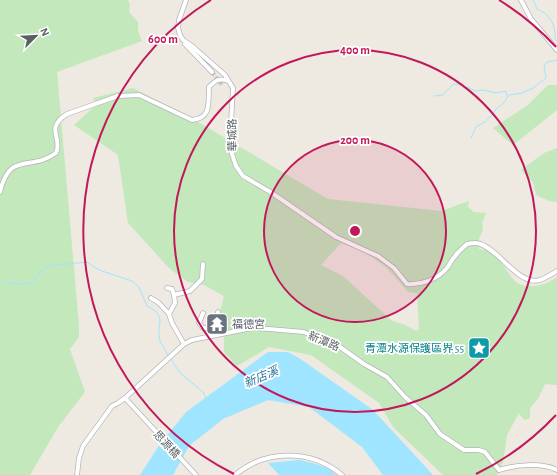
<svg xmlns="http://www.w3.org/2000/svg" width="557" height="475" font-family="'Alegreya Sans','Noto Sans TC',sans-serif">
<style>
.green{fill:#c2e8bb;fill-rule:evenodd}
.water{fill:#a0e5ff}
.lines{fill:none;stroke-linecap:round;stroke-linejoin:round}
.stream{stroke:#a0e5ff;stroke-width:1}
.minor-tunnel{stroke:#c9c6c2;stroke-width:4;stroke-dasharray:4 2;stroke-linecap:butt}
.minor-casing{stroke:#b2b6ba;stroke-width:5.5}
.minor{stroke:#fff;stroke-width:4}
.ring{fill:none;stroke:#c2185b;stroke-width:2}
.labels{text-anchor:middle;stroke-width:3.5;stroke-linejoin:round;paint-order:stroke}
.street-label{font-size:11px;fill:#595f63;stroke:#fff}
.worship-label{font-size:11px;fill:#5b616d;stroke:#fff;text-anchor:start}
.culture-label{font-size:11px;fill:#0d838f;stroke:#fff;text-anchor:end}
.water-label{font-size:12px;font-style:italic;fill:#30779c;stroke:#fff}
.centre{fill:#c2185b;stroke:#fff;stroke-width:2}
.ring-label{font-size:12px;text-anchor:middle;font-weight:bold;fill:#c2185b;stroke:#fff;stroke-width:3.5;stroke-linejoin:round;paint-order:stroke}
</style>
<rect width="100%" height="100%" fill="#eee9e1"/>
<path class="green" d="M0,0H128L130,5L129,12L138,22V31L142,41L57,72L79,326V337L70,349L85,392L58,427L30,475H0Z
M548,85H557V110L513,145L493,128L528,105Z
M133,88L193,119L328,199L441,211L469,201L468,207L474,212L486,213L482,223L483,230L479,239V249C483,250 488,250 491,252C506,261 509,286 528,286C540,287 548,283 557,277V385L545,384L538,399L530,408V418L524,420L519,413L507,435L503,462L497,475H443L393,427L379,403L311,355L269,347L237,366L224,352V335L219,316L224,296L204,285L188,282L170,269L128,223L118,155L74,125L96,105L93,98ZM341,243L361,250L386,267L408,292L417,293L419,329L416,331L405,325L391,320L343,276L321,265Z
M557,148V202L549,201L536,195L533,182L521,170L544,153Z"/>
<path class="water" d="M268,352H288L302,360L373,410L433,475H383L362,447L309,407L268,400L223,419L189,446L173,475H140L160,444L186,412Z
M299,460C312,463 327,465 336,475H279L268,463Z"/>
<g class="lines">
<path class="stream" d="M533,0L537,9C550,14 556,25 555,39L557,41
M434,96L443,95L453,84L462,85L476,91L483,90L496,93L506,91L507,96
M471,138L476,127L485,122L492,115L497,108L503,104L509,95L522,93L533,88L546,78L544,66L547,62L557,60
M5,282L18,284L33,283L39,273L48,266L87,262L99,270L132,281L139,287L147,306C169,317 155,324 160,341C162,346 166,351 168,355
M170,358L180,373L203,392L206,398"/>
<path class="minor-tunnel" d="M212,72L223,86"/>
<g class="minor-casing">
<path id="minor" d="M186,0L179,20L178,28L180,35L183,40L192,46L225,75L233,88L230,140L232,154L236,166L243,176L272,193L336,237L378,256L394,268L407,284C421,285 437,280 447,268C450,264 452,259 456,255C459,251 464,247 467,244C471,243 476,242 480,244C500,250 518,286 540,280C546,278 552,274 557,271
M521,0L531,19L557,50
M185,44L212,72
M0,192C10,150 30,172 56,153C63,137 44,129 67,114L118,96L139,95L192,120C212,118 208,103 209,87C215,81 219,77 228,81
M167,288L172,289L174,295
M151,298L159,303L169,314
M203,313L199,323L203,328H208L211,336
M208,328L215,324L218,312
M184,344L172,323L169,314L175,303L174,295L190,291L202,279L203,264
M125,398L196,475
M499,470C515,465 541,462 557,470
M77,475L79,458L83,446L112,406L118,403L125,398L184,344L192,340L252,328L269,329L304,332L340,347L364,364L387,377L405,397L426,415L440,434L464,450H479L485,452L499,470
M235,475C266,449 311,449 342,475"/>
</g>
<use href="#minor" class="minor"/>
</g>
<circle cx="355" cy="231" r="91" fill="#c2185b" fill-opacity=".12"/>
<g class="ring">
<circle cx="355" cy="231" r="91"/>
<circle cx="355" cy="231" r="181"/>
<path d="M556 415A272 272 0 0 1 476 474M234 474A272 272 0 0 1 211 0M499 0A272 272 0 0 1 556 47"/>
</g>
<defs>
<g id="temple-square" transform="scale(1.15)"><rect x="-9" y="-9" width="18" height="18" rx="4" fill="#6b7280" stroke="#fff"/><path d="M0-6L5-2H3V0L6.5 2.5H4V6H1.5V3h-3V6H-4V2.5H-6.5L-3 0V-2H-5Z" fill="#fff"/></g>
<g id="sight-square" transform="scale(1.15)"><rect x="-9" y="-9" width="18" height="18" rx="4" fill="#0f9aa8" stroke="#fff"/><path d="M0-6L1.8-2.2L6-1.7L2.9 1.2L3.7 5.4L0 3.3L-3.7 5.4L-2.9 1.2L-6-1.7L-1.8-2.2Z" fill="#fff"/></g>
</defs>
<g fill-rule="evenodd">
<use href="#temple-square" x="217" y="324"/>
<use href="#sight-square" x="479" y="348"/>
</g>
<g class="labels">
<g class="street-label">
<text transform="translate(232 135) rotate(-91)" y="4">華城路</text>
<text transform="translate(324 341) rotate(23)" y="4">新潭路</text>
<text transform="translate(167 444) rotate(47)" y="4">思源橋</text>
</g>
<g class="worship-label">
<text x="232" y="328">福德宮</text>
</g>
<g class="culture-label">
<text x="464" y="352">青潭水源保護區界 55</text>
</g>
<g class="water-label">
<text transform="translate(261 377) rotate(-23)" y="4">新店溪</text>
</g>
</g>
<circle cx="355" cy="231" r="6" class="centre"/>
<g class="ring-label">
<text x="163" y="43">600 m</text>
<text x="355" y="54">400 m</text>
<text x="355" y="144">200 m</text>
</g>
<g transform="translate(36 36) rotate(66)" stroke="#ffffff" stroke-width="3" paint-order="stroke">
<path d="M0-3L7 15L0 10L-7 15Z" fill="#595f63"/>
<text y="-6" font-size="11" font-weight="bold" text-anchor="middle" fill="#595f63">N</text>
</g>
</svg>
